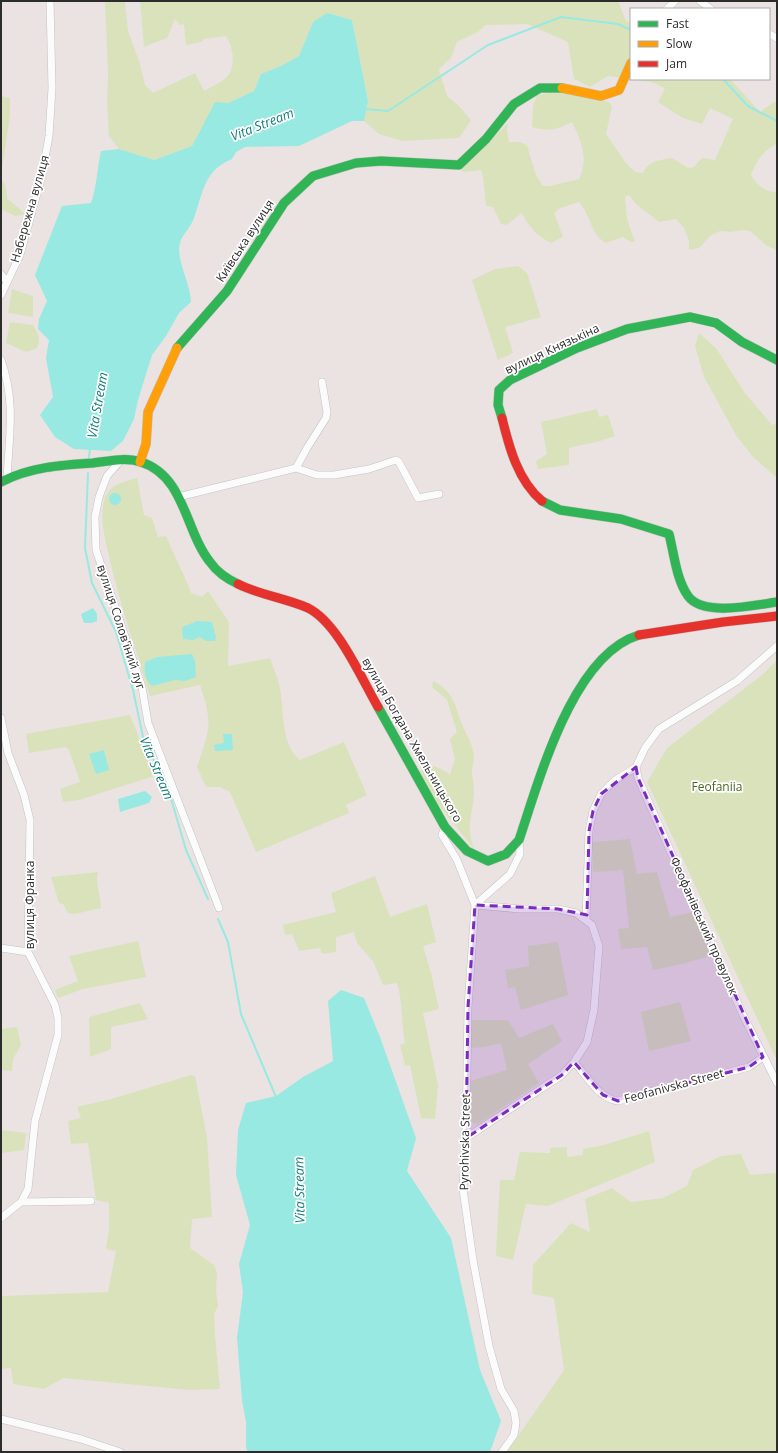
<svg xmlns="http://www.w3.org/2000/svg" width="778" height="1453" font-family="'Open Sans',sans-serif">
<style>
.green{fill:#dae2bc}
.water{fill:#98e9e1}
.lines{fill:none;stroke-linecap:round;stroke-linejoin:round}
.stream{stroke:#98e9e1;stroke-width:2}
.street-casing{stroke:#c4c2c3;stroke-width:8}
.fast-casing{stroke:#c4c2c3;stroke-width:10}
.slow-casing{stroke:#c4c2c3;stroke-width:10}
.jam-casing{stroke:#c4c2c3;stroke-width:10}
.street{stroke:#fcfbfb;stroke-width:7}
.fast{stroke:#30b455;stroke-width:9}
.slow{stroke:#ff9f0a;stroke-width:9}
.jam{stroke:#e5322d;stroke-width:9}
.marked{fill:#7b2cbf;fill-opacity:0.2;stroke:#7b2cbf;stroke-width:3;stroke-dasharray:8 5;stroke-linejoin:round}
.labels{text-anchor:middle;stroke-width:3.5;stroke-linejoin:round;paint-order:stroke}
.street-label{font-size:12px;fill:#2c2c2c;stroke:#fff}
.park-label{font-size:12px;fill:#47671d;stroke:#fff}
.water-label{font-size:13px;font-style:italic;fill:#127e7c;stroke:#fff}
</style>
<rect width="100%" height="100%" fill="#eae3e2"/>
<path class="green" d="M105,1H125L128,31L139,61L145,85L153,93L195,73L204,91C211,87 220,83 226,78C237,67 233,47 226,36L204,39L201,42L186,45L184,24L180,25L175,19L167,38L144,47L140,1H618L626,21L631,23V79H730L760,112L774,102L777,103V144C765,148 755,163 751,175C756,185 766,192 777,192V250L767,246L750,231L743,230L731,232L720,231L710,236L699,248L689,250V241L684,228L676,219L659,222L636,204L629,195L625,197L627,219L635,242H631L623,237L606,243C590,234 591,215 579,202L560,208L554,213L563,237L551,243C538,237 528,226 522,213L506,225L501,224L493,207L486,206C484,193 485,182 481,170L464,172L461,170L508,123L507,131L509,142H519L527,145L536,175L543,186H550L579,179C589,158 581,141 572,122C556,130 549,132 532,127L533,106L537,96C559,87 586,98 609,102L612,106L606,134L625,162L635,172L643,173C648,161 660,160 672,158L688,168L694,167L702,158L715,160L733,119L710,108L702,124L683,118L658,102L665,88L652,82L608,76L590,87L574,79L568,42L527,24L486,25L478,32L457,42L451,58L439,69L447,96L460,107L471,120L459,138L403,141L379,134L364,121L368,101L352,20L341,17L313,22L299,56L281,66L261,74L254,91L228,103L203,125L192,146L154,160L119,149L109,136L107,103L108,73Z
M1,96L10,98V116L1,174Z
M1,178L6,187L7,198L25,214L15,216L1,209Z
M518,266L527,273L541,317L505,327L513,353L498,360L472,280L495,269Z
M12,289L33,296V317L8,313Z
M10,322L33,325C38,334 42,340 36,349L26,352L6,343Z
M699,333L716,348L745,393L772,425L777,423V478L753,457L736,435L704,377L695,346Z
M597,409L599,417L608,415L615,436L600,441L569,448V465L538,469L536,461L547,454L541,422Z
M137,478L144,515L152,518L158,537L166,536C174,556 184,573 191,593L202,597L208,591L229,622L228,666L270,658C273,667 277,676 279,684C285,708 279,743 300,760L344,742L367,795L346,805L349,813L256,852L230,792L220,787H206L197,767C210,728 213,724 200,685L150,696C136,651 121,607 110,561C106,542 99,520 104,501C109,484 123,482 137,478Z
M777,660V1061L647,782L667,748L762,675Z
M433,681C451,690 454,701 460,719C464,731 473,744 474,756C474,761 472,766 472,771C472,778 474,784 474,790C474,813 464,826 475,850L433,798L419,771L435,766L450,774L455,759L450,739L457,732L447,700L432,687Z
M130,715L154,776L79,800L63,802L60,789L80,782L69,750L65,747L29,753L26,734Z
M630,839L637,874L657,872L670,917L694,912L713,955L682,964L653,970L647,947L621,949L618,929L629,928L623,870L593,872L592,842Z
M98,872C95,889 101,893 101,908L75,914L68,913L63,904L59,903L51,877Z
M375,876L390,917L427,904L436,942L423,946L431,973L439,1009L423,1013L438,1085L435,1119L421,1118L410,1065L405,1066L400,1045L405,1043C401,1023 403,1003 397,983L383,985L373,961L357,943L354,932L336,937V952L322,954L320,948L299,951L292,934L285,935L283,925L336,912L331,893Z
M138,941L146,977L83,989L58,998L55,990L78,981L69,956Z
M558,942L568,995L521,1010L515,987L508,988L505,970L529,966L528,946Z
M680,1002L691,1041L649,1051L641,1012Z
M140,1003L148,1019L111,1027V1049L90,1057L89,1017Z
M472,1020H508L519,1038L553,1024L562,1041L528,1064L539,1083L478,1124L472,1122L468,1113L470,1081L507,1070L501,1043L485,1047L471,1048Z
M17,1027L21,1045L13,1059L12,1071L1,1070V1029Z
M191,1075L195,1076L207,1137L212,1217L192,1219L190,1248L214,1265L217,1273L216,1291L218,1306L214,1314L215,1336L220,1389L190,1390L63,1378L44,1389L13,1384L11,1368L1,1369V1296L108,1292L116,1251L106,1249L109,1228V1203L96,1200L88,1143L71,1144L68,1121L81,1118L77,1107L111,1099Z
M1,1130L26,1133L24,1150L1,1153Z
M649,1131L655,1162L548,1206L526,1204L513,1260L496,1256L500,1180H514L520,1152L550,1153V1148L567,1147V1157L583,1155V1149L604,1145Z
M741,1154L750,1175L777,1173V1452H507L564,1370L554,1298L532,1294L533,1265L571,1223L590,1232L585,1199L612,1188L631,1202L663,1198L687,1186L693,1170L721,1156Z"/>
<path class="water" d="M327,13L352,20L368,101L364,121H352L299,146L245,147L236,152L232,159C204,170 203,193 194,218C188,234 176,236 180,258C183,273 190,286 191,302L179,313L166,336L152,355L138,400L134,419L123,441L111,451L74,449L55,437L40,415L53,397L46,358L49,340L38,329L39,319L47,301L35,275L62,206L91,203C97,186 97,169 101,151L119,149L154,160L192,146L215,102L228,103L254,91L261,74L281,66L299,56L313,22Z
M109 499a6 6 0 1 1 12 0a6 6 0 1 1-12 0Z
M93,608L97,614V621L91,623H84L81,614Z
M197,621L212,622L216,637L215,641H206L200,637L193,640L183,639L182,627Z
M192,654L195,661L196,677L185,681L175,680L152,686C145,681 144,670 145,662L157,657Z
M223,734H232L233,750L215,751L214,745L224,743Z
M104,750L109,770L96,774L89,754Z
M145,791L152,797L149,803L120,812L118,799Z
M341,990L364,998L380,1037L416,1138L407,1171L451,1238L480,1370L501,1421L490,1452H248L246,1448V1422L242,1400L237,1338L243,1292L239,1264L250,1225L236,1175L238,1130L246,1103L276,1096L303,1077L333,1061L328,1001Z"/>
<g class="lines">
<path class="stream" d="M723,79L748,106L777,121
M365,109L388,111L488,45L561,17L618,24L631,30
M89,457L90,448
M88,473L85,548L92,583L116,632L133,690L143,737L170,795L186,850L208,899
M218,919L228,942L241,1014L276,1097"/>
<g class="street-casing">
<path id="street" d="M700,1L711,9
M667,9L675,1
M769,34L777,38
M1,274L7,282
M1,295L20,255L42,175L49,136L52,88L50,1
M1,360C16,402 9,436 7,479
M121,460L107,476L99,497L95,517L96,550L142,687L148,723L219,908
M296,468L307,448L326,418L327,412L322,382
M178,497L296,468L317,475H334L369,469L396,460L399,462L418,498L439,494
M1,718L8,753L24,795L30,820L28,952L55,1005L58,1018V1035L35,1121L28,1189L21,1202L1,1218
M636,767L638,778L743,1015L777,1083
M445,827L442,835L457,860L475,905L520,909H558L576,913L592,925L599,946L594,1010L587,1042L574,1062L562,1075L466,1138
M586,920L589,831L593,811L601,794L614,781L636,767L645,748L659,729L737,681L777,646
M1,948L28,952
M574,1062C586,1075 599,1099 618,1101L749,1067L763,1057
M21,1202L91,1201
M1,1419L81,1439L120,1452
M502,1452L514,1435L516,1423L514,1411L501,1389L489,1346L473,1260L463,1189L466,1138L468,1007L475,905L510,874L520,854L519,840"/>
</g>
<g class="fast-casing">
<path id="fast" d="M177,348L227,291L284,203L313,176L356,163L381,161L459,165L486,139L514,104L540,88H562
M502,418L498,405L499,390L510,380L577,348L627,329L690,317L716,323L742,342L777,360
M1,482C30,467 61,465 93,463C108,461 126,457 141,462C185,476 185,531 210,562C217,572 227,579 238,584
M542,501L560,510L621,519L669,534C674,553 676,579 688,596C703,617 755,605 777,602
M378,707L445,827L467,851L488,861L506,854L519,840C539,781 572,655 639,635"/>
</g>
<g class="slow-casing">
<path id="slow" d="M562,88L601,96L619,90L631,63
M140,462L146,444L148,412L177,348"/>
</g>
<g class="jam-casing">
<path id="jam" d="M502,418C509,447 518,481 542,501
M238,584C260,595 285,598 308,608C338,623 361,678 378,707
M639,635L723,622L777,616"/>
</g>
<use href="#street" class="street"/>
<use href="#fast" class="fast"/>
<use href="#slow" class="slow"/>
<use href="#jam" class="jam"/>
</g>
<path class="marked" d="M636,767L638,778L763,1057L749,1067L618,1101L603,1095L574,1062L562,1075L466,1138L468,1007L475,905L558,909L587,915L589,831L593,811L601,794Z"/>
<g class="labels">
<g class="street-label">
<text transform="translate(30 209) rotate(-74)" y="4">Набережна вулиця</text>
<text transform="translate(245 241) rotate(-57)" y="4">Київська вулиця</text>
<text transform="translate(552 349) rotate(-25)" y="4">вулиця Князькіна</text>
<text transform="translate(121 627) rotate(72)" y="4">вулиця Солов'їний луг</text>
<text transform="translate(412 740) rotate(60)" y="4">вулиця Богдана Хмельницького</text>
<text transform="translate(30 905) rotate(-90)" y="4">вулиця Франка</text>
<text transform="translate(704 926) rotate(66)" y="4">Феофанівський провулок</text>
<text transform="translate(674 1086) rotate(-15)" y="4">Feofanivska Street</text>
<text transform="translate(465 1142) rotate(-89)" y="4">Pyrohivska Street</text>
</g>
<g class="park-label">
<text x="717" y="791">Feofaniia</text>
</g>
<g class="water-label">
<text transform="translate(262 124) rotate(-22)" y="5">Vita Stream</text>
<text transform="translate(97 405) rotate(-80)" y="5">Vita Stream</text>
<text transform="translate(157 768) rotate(67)" y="5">Vita Stream</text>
<text transform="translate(299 1190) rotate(-91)" y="5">Vita Stream</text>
</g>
</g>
<rect width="778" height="1453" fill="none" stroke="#2c2c2c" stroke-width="4"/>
<rect x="630" y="8" width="140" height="72" fill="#ffffff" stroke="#ababab"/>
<rect x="638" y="21" width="20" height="6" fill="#30b455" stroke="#ababab"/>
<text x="666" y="28" font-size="12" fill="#2c2c2c">Fast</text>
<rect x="638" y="41" width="20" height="6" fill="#ff9f0a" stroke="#ababab"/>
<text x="666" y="48" font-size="12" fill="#2c2c2c">Slow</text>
<rect x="638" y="61" width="20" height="6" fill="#e5322d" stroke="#ababab"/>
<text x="666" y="68" font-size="12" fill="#2c2c2c">Jam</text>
</svg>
